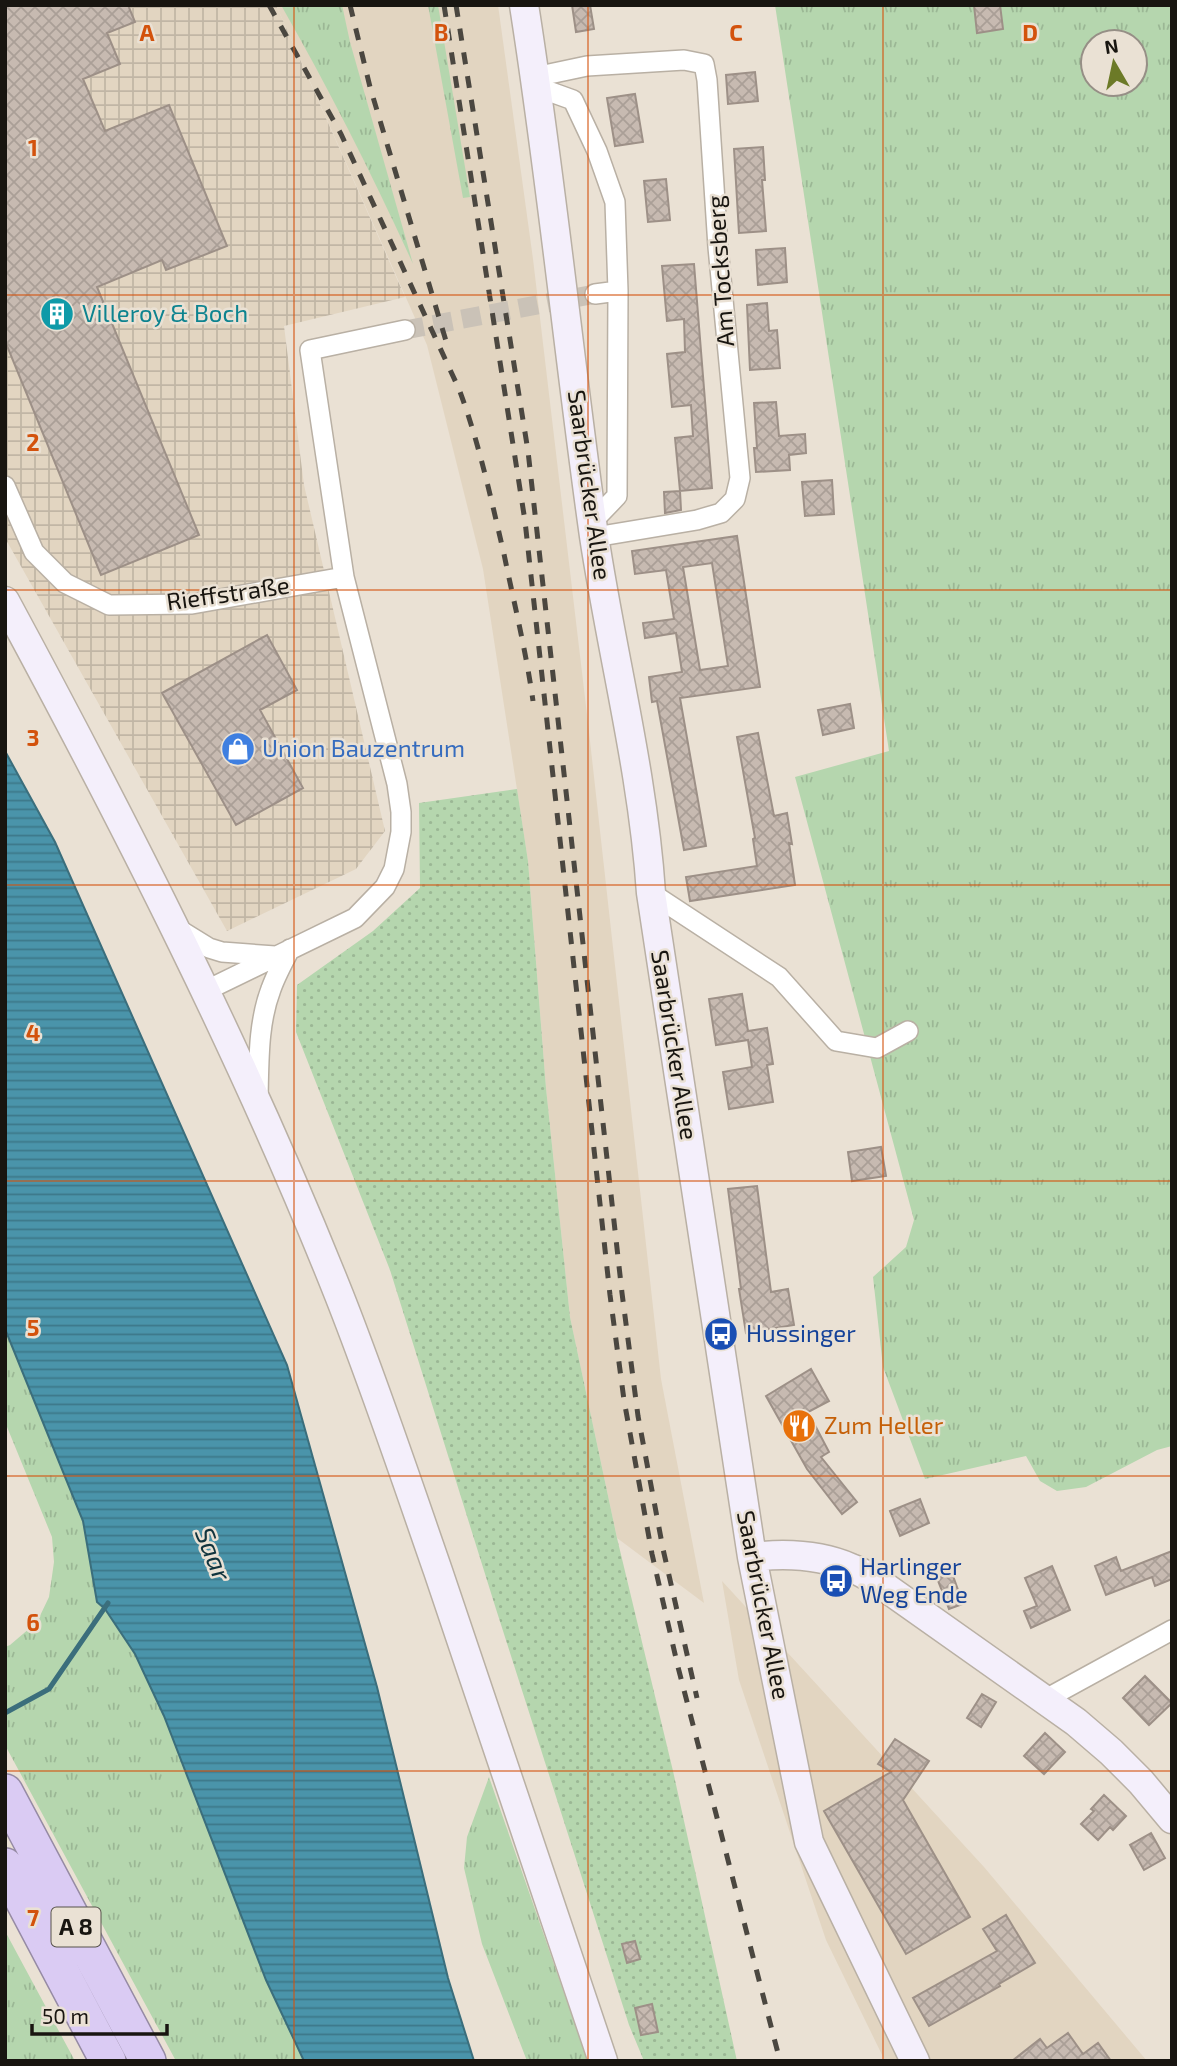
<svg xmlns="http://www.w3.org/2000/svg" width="1177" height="2066" font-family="'Exo 2',sans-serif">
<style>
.built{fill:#e2d5c1}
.industrial{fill:url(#industrial-grid)}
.grass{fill:url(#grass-tufts);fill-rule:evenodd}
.garden{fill:url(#garden-dots)}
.water{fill:url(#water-rules);stroke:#3b6e7c;stroke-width:2}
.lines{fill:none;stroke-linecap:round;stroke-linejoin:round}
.stream{stroke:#3b6e7c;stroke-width:5}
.building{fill:url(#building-cross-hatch);stroke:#9d9087;stroke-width:2;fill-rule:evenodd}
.street-tunnel{stroke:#cac2b7;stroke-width:19;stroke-dasharray:19 10;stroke-linecap:butt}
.street-casing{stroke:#b9b0a4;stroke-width:22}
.secondary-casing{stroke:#b9b0a4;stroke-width:31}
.highway-casing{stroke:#968ba4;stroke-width:38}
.street{stroke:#fff;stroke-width:19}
.secondary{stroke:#f4effb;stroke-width:28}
.highway{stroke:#dacbf3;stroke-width:35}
.rail{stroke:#4b4740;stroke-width:5;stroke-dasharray:12 12;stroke-linecap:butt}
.grid{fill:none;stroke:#d3520c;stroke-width:2;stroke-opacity:0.55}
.labels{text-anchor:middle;stroke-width:5;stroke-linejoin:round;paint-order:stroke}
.shield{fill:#eae1d4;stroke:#57524b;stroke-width:2}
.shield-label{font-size:23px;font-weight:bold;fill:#181510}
.street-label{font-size:24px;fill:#181510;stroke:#eae1d4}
.culture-label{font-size:24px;fill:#0d838f;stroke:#eae1d4;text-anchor:start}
.shop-label{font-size:24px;fill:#366cbe;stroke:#eae1d4;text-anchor:start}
.transit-label{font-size:24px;fill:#164399;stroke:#eae1d4;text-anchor:start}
.food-label{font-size:24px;fill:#c56008;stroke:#eae1d4;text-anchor:start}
.water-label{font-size:26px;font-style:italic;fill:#10343e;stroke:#eae1d4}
.grid-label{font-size:23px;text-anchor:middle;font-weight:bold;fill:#d3520c;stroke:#eae1d4;stroke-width:5;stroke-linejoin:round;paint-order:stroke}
</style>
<defs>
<pattern id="industrial-grid" width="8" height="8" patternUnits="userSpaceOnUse" patternTransform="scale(1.75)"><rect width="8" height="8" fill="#e2d5c1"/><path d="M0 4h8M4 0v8" fill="none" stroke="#c1b6a5"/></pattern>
<pattern id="grass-tufts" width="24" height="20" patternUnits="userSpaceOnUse" patternTransform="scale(1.75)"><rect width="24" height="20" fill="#b5d6ae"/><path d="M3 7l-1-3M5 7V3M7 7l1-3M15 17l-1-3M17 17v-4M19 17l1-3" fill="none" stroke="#9bb795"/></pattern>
<pattern id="garden-dots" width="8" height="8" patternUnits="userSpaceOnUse" patternTransform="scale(1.75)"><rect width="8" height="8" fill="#b5d6ae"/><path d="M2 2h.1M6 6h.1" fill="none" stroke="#9bb795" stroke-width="1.8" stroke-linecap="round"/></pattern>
<pattern id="water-rules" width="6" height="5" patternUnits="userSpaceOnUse" patternTransform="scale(1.75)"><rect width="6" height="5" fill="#4a94aa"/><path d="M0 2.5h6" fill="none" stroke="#3d7889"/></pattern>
<pattern id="building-cross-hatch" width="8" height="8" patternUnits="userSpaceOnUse" patternTransform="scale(1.75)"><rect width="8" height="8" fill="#c7bab1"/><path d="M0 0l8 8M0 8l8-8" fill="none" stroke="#aa9f97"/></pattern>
</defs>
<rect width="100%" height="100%" fill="#eae1d4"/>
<path class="built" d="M276,5H498L533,259L588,723L661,1379L704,1603L617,1538L570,1317L546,1088L528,861L483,569L427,345Z
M722,1581L984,1867L1147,2061H885L826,1940L739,1680Z"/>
<path class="industrial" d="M5,5H276L405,297L284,326L304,485L385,831L356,869L227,931L5,538Z"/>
<path class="grass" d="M281,5H342L350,42L413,264C373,176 329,89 281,5Z
M428,5H438L470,197L463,198Z
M775,5H1172V1446L1157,1450L1086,1487L1057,1491L1040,1481L1026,1456L925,1479L883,1367L873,1277L906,1247L914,1220L795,777L889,751ZM1093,42H1135V84H1093Z
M5,1329L83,1521L97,1602L105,1609L135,1654L164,1716L266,1980L304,2061H176L5,1745V1647L10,1645L37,1622L49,1597L54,1562L52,1537L5,1422Z
M489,1777L585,2053L588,2061H527L482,1944L464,1868L467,1837Z
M5,1931L75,2061H5Z"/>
<path class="garden" d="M517,789L528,861L546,1088L570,1317L617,1538L673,1771L737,2061H644L629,2025L496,1609L390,1270L296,1032L297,985L373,931L420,888L419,803Z"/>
<path class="water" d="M5,751L55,842L287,1365L377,1687L448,1978L474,2061H304L266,1980L164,1716L135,1654L105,1609L97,1602L83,1521L5,1329Z"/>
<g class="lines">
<path class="stream" d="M5,1713L49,1689L108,1603"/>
</g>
<path class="building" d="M5,5H128L135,22L107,33L120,64L83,79L105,131L169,105L227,246L166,270L162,260L97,287L199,535L101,575L5,341Z
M572,5H590L594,29L576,32Z
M974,5H1000L1003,29L977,33Z
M755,72L758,101L728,104L726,75Z
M635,94L643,142L615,146L607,98Z
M763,147L765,180H762L766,231L739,233L734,149Z
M666,179L670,220L648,222L644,181Z
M785,248L787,282L758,285L756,250Z
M694,264L712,488L680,491L675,438L693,436L691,405L672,407L667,354L685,352L684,319L667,321L662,266Z
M767,303L769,331L777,330L780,368L750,370L747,305Z
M776,402L779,436L805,434L806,453L789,455L790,470L756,472L754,448H757L754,403Z
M832,480L834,514L805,516L802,482Z
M680,491L681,510L665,513L664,492Z
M737,536L760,687L680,698L706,846L684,850L657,701L652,702L649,677L682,672L676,633L645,638L643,623L674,619L666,570L635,574L632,551ZM712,563L728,666L700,670L683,567Z
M267,635L297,690L260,710L303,788L236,825L162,693Z
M850,704L854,728L823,735L818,710Z
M758,733L774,816L787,813L792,844L789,843L795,885L690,901L686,877L757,866L753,839L755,838L737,737Z
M742,994L748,1031L767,1028L773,1064L767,1065L773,1102L729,1109L723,1072L752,1067L748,1040L716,1045L709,999Z
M881,1147L886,1176L852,1181L848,1152Z
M757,1186L771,1292L788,1289L794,1325L746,1333L739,1289H741L728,1189Z
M811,1369L829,1401L808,1412L829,1452L821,1457L857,1502L842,1514L807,1469L766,1396Z
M920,1499L929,1523L900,1536L890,1511Z
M1172,1551V1579L1155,1586L1152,1577L1106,1595L1095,1566L1116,1557L1121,1571Z
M1052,1566L1070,1610L1031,1628L1024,1611L1037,1606L1025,1578Z
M952,1573L963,1604L949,1609L937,1578Z
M1145,1676L1172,1703L1149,1725L1123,1698Z
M982,1694L996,1702L981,1727L967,1718Z
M1045,1733L1065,1752L1044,1774L1024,1756Z
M895,1739L929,1761L903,1800L970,1917L906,1954L824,1811L891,1772L878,1764Z
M1104,1795L1126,1816L1113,1830L1110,1827L1098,1840L1081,1824L1094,1811L1091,1809Z
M1151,1833L1165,1858L1144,1870L1130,1845Z
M1006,1915L1035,1963L999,1984L1000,1986L929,2026L913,1998L997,1951L983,1929Z
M635,1941L640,1959L627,1963L622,1944Z
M652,2004L658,2032L641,2035L635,2008Z
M1068,2033L1083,2054L1098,2043L1111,2061H1012L1040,2039L1047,2048Z"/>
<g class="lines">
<path class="street-tunnel" d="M405,330L595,294"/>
<g class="street-casing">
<path id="street" d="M535,77L587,66L684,60L704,64L707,80L718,247L740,478L735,499L721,513L697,520L595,537
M537,87L573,100L597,151L615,202L618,291L617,496L593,521
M595,294L618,291
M5,486L34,552L65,583L109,605L192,604L344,577
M651,893L779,977L836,1041L877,1048L908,1031
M175,927L209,948L222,952L275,956
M205,991L355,918L385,887L394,869L401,832V812L397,784L344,577L310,350L405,330
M258,1097C259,1061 258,1023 271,989C276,975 283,962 290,949
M1044,1700L1172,1630"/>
</g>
<g class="secondary-casing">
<path id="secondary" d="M524,5C552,182 569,360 594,536C612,655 643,772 651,893L752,1557L809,1842L915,2061
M5,601C127,827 244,1056 339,1295C375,1386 406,1479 438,1571C494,1734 547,1898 603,2061
M752,1557C786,1553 819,1554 851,1568C863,1572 874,1580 885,1587L1076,1722L1111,1752L1141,1782L1172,1819"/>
</g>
<g class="highway-casing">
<path id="highway" d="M5,1792L148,2061
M5,1866L108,2061"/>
</g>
<use href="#street" class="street"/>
<use href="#secondary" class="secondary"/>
<use href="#highway" class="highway"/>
<path class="rail" d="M269,5L341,134L459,389C479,442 491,499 504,554C514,603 526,651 533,701
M350,5L370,87L446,341
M444,5L525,521L610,1295L624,1400L652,1554L678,1667L780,2061
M456,5L528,451L622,1293L638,1416L663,1549L697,1698"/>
</g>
<path class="grid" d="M294,5V2061M588,5V2061M883,5V2061M5,295H1172M5,590H1172M5,885H1172M5,1181H1172M5,1476H1172M5,1771H1172"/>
<defs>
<g id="building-disc" transform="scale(1.75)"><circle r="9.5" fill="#0f9aa8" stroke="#eae1d4"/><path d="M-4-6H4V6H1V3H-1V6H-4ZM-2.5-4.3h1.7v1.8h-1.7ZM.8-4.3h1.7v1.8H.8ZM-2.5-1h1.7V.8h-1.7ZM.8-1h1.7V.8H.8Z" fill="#fff"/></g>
<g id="shop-disc" transform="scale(1.75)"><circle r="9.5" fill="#3f7fe0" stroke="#eae1d4"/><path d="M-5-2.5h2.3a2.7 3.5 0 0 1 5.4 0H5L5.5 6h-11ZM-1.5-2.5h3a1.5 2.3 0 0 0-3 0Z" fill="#fff"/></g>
<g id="bus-disc" transform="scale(1.75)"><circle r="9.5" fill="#1a4fb4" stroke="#eae1d4"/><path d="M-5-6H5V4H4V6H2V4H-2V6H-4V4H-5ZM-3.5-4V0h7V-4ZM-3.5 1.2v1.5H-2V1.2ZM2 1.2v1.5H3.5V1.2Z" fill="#fff"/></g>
<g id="restaurant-disc" transform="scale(1.75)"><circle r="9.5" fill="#e8710a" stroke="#eae1d4"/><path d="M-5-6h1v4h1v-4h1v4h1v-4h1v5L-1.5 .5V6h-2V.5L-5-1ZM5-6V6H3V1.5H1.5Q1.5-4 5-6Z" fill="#fff"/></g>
</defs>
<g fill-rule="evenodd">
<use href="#building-disc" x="57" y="314"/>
<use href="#shop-disc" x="238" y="749"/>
<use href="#bus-disc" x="721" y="1334"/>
<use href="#restaurant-disc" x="799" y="1426"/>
<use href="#bus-disc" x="836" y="1581"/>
</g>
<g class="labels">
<rect class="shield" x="51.5" y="1907.5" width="49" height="39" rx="5"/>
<g class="shield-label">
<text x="76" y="1935">A 8</text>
</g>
<g class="street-label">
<text transform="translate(721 271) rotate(-94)" y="8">Am Tocksberg</text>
<text transform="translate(589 485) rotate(82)" y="8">Saarbrücker Allee</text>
<text transform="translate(228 594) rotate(-8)" y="8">Rieffstraße</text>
<text transform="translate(674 1045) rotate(81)" y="8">Saarbrücker Allee</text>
<text transform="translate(763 1605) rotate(79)" y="8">Saarbrücker Allee</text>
</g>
<g class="culture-label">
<text x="82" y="322">Villeroy &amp; Boch</text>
</g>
<g class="shop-label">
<text x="262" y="757">Union Bauzentrum</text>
</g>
<g class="transit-label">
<text x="746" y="1342">Hussinger</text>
<text x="860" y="1575">Harlinger<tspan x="860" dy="28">Weg Ende</tspan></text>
</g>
<g class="food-label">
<text x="824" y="1434">Zum Heller</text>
</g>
<g class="water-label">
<text transform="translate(213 1554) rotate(68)" y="9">Saar</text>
</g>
</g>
<g class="grid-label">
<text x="147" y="41">A</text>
<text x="441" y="41">B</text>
<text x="736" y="41">C</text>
<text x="1030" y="41">D</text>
<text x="33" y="156">1</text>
<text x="33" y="451">2</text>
<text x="33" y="746">3</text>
<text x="33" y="1041">4</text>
<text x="33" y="1336">5</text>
<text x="33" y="1631">6</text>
<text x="33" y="1926">7</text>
</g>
<rect width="1177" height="2066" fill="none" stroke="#181510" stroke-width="14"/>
<g transform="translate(1114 63) rotate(351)"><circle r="33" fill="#eae1d4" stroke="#968f86" stroke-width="2"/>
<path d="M0-5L12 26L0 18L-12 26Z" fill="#6c7a27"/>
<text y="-10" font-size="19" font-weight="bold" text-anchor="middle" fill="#181510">N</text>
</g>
<path d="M32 2024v10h135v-10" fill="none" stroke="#181510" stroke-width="3.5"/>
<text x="42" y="2024" font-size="21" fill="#181510" stroke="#eae1d4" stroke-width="5" paint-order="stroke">50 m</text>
</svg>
